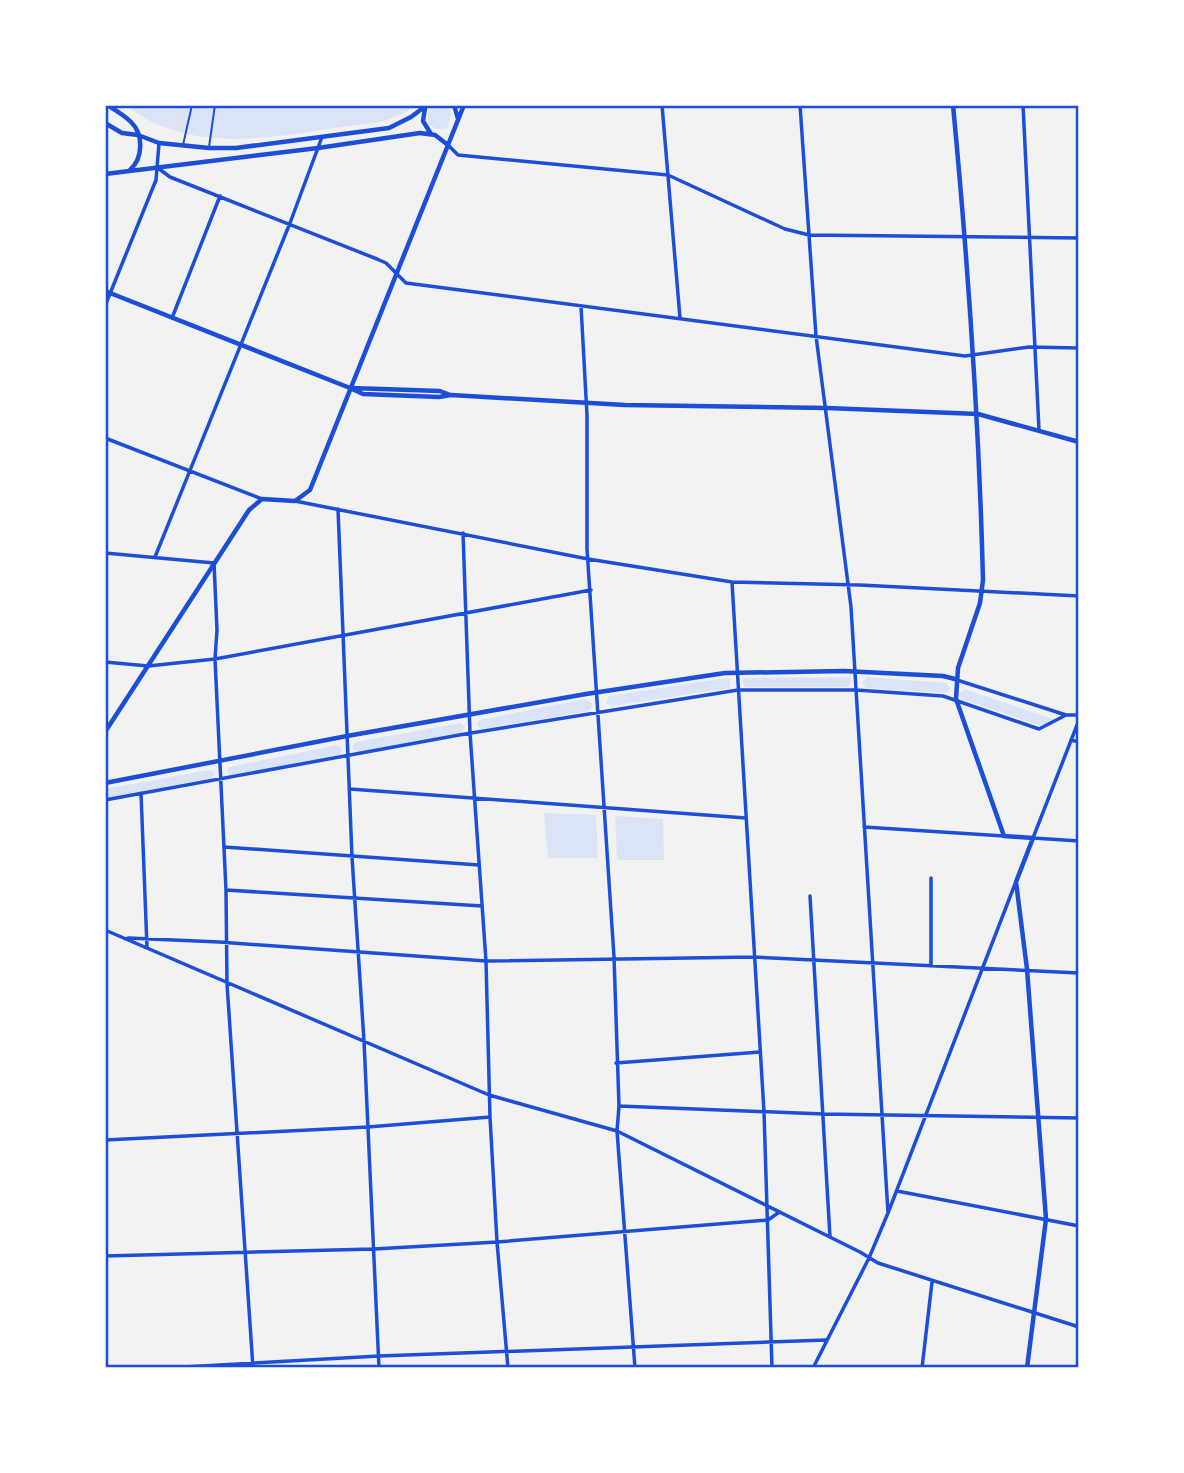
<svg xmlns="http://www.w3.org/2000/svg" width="1184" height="1473" font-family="'Public Sans',sans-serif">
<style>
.green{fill:#dbe4f7}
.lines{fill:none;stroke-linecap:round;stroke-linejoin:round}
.service{stroke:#1d4ed8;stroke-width:2}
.minor{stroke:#1d4ed8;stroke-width:3.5}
.tertiary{stroke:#1d4ed8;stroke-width:4.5}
.secondary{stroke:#1d4ed8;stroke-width:4.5}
.neatline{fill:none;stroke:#1d4ed8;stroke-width:2.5}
</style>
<rect width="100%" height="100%" fill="#f2f2f2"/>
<path class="green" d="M126,105H417C386,126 370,122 335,128C266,139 185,153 126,105Z
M435,105L448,106L452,114L447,128C429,133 420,117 435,105Z
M848,677L852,680L848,687H744L742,681L744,678Z
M867,677L946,683L950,688L948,692L945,693L866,688L862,683Z
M727,678L730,679V688L611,706L606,703L609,696Z
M965,689L1055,720L1039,725L961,699L959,694Z
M586,699L593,704L589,711L481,729L477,725L479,720Z
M460,723L465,727L462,732L358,752L353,750L352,746L356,742Z
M337,745L342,749L340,755L230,775L227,771L229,767Z
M209,770L215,773L212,778L105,798V789Z
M544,813L596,815L598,858H548Z
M615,816L663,819L664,860H617Z"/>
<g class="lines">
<path class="service" d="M183,145L192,105
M209,147L215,105"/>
<path class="minor" d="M662,105L680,318
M800,105L816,336L851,607L888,1213
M1023,105L1039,430
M448,145L458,155L668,175L785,229L809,235L1079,238
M158,168L170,177L377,259L386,263L406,283L965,356L1029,347L1079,348
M105,306L156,180L159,143
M581,306L587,415V549L614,957L619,1106L617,1131L635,1368
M172,318L220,196
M105,438L262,499
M295,501L588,559L732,582L860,585L1079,596
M338,509L352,857L364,1041L379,1368
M463,533L470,733L486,961L490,1117L497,1242L508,1368
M105,553L214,563L217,630L215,659L226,890L227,984L253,1368
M155,557L290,223L322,137
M732,582L764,1112L772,1368
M105,662L148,666L215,659L591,590
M957,680L1066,715H1079
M1079,720L1033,838L1079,841
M1071,740L1079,742
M350,789L746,818
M141,793L147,947
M105,800L459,735L738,690H856L943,696L1039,729L1066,715
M864,827L1004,836
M224,847L479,865
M931,878V965
M226,890L482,906
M810,896L830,1237
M105,930L489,1095L617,1131L860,1252L878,1263L1079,1327
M128,938L219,942L486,961L754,957L1079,973
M616,1063L760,1052
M619,1106L823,1114L1079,1118
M105,1140L368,1127L490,1117
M897,1191L1079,1226
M105,1256L374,1249L497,1242L768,1220L778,1213
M165,1368L379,1356L826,1340
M813,1368L869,1258L888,1213L1015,884
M922,1368L932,1282"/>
<path class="tertiary" d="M953,105C968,263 979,421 983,580L980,603L958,668L956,699L1004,836L1033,838L1016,882L1027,969L1046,1219L1027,1368
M105,291L350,388"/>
<path class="secondary" d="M107,105C115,110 124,115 131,122C144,135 143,158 130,170
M454,105L458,119
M425,108L423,121L431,134
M105,123L122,133L138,135L159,143L209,148H236L389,128L411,117L427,105
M105,174L318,148L420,133L435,135L448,145
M350,388L363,394L439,397L451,395L625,405L827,408L978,414L1079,442
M351,388L440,391L450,395
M105,732L249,510L262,499L295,501L310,490L464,105
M105,783L347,736L586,694L725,673L844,671L943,676L955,679"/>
</g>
<rect width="1184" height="1473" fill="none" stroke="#ffffff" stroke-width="214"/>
<rect x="107" y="107" width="970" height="1259" class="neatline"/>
</svg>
